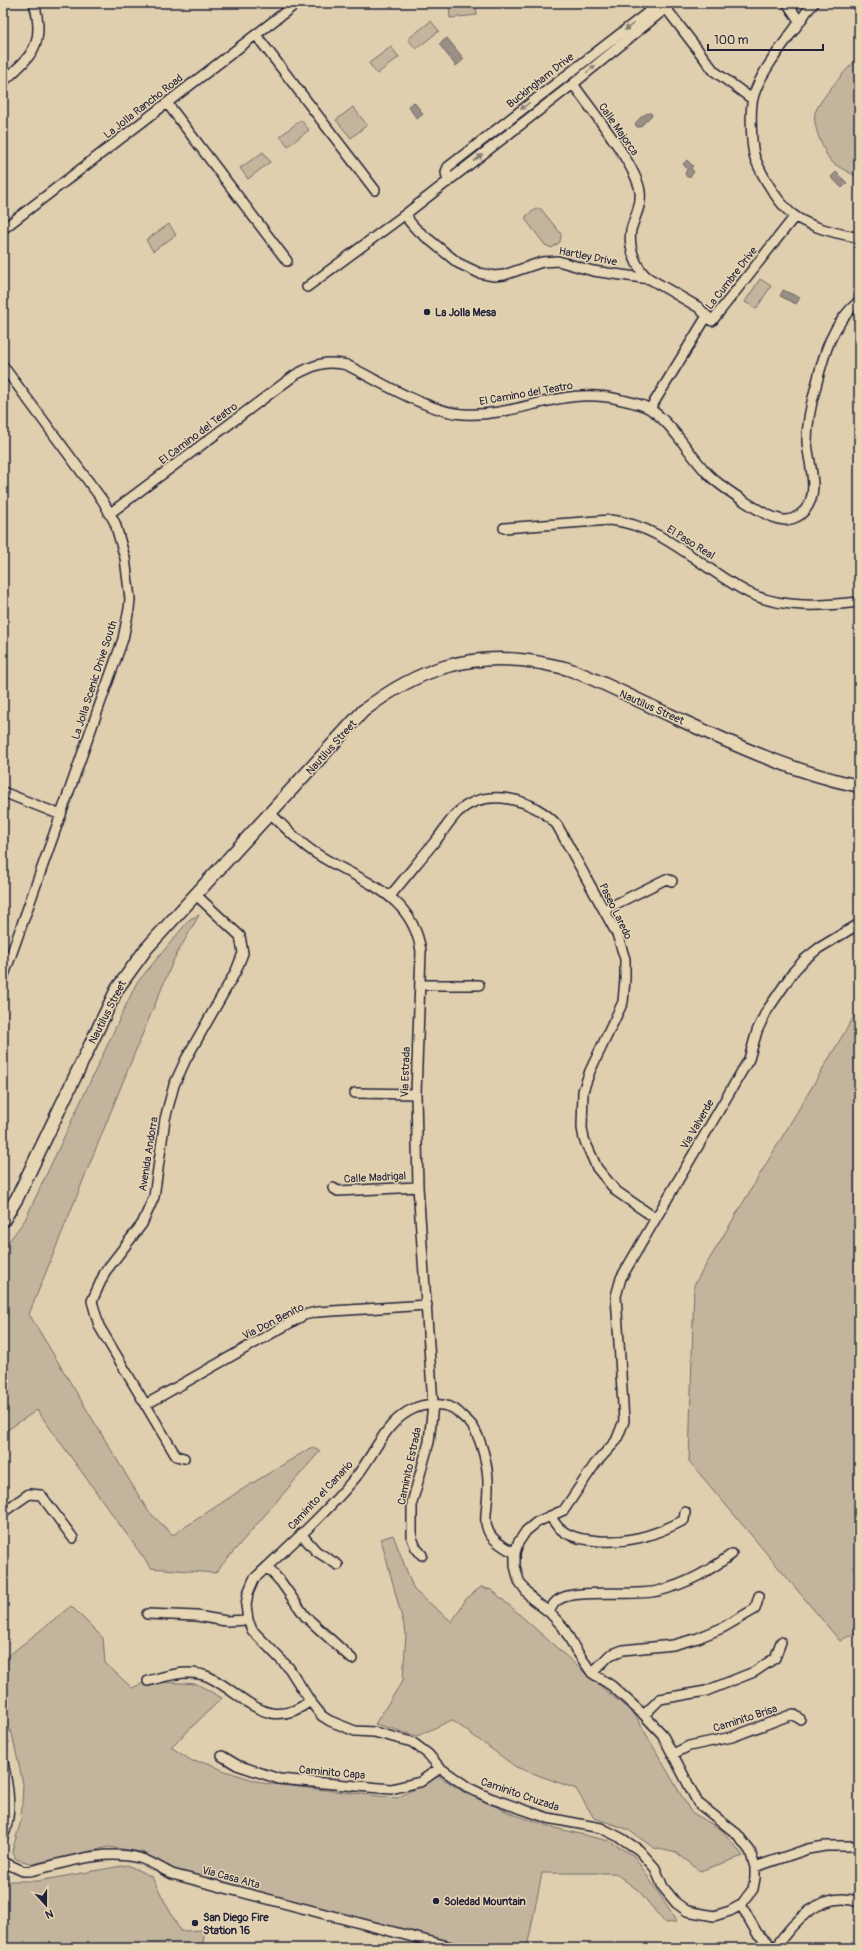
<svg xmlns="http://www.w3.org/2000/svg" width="862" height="1951" font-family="Pangolin,sans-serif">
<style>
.green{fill:#c3b59d;stroke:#726c6c}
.water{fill:#9a8f84;stroke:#6a6367}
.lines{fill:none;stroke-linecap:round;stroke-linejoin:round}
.minor-casing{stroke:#22223b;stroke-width:12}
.major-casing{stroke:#22223b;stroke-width:15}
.minor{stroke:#e7d6b3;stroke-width:9}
.major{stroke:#e7d6b3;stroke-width:12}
.oneway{fill:#847c77}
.poi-dot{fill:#22223b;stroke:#e7d6b3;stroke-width:1.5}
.labels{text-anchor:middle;stroke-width:3;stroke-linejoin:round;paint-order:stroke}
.street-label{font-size:11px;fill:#22223b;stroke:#e7d6b3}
.poi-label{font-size:11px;font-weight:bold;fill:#22223b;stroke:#e7d6b3;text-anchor:start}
</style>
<rect width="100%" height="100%" fill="#dfcfae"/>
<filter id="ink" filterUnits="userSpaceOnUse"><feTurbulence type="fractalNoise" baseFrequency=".025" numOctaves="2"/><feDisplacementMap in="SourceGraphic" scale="8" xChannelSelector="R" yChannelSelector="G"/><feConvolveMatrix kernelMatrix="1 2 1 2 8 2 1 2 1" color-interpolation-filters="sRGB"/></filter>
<g filter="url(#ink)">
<path class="green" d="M476,3L477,15L450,18L449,5Z
M431,21L439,31L416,49L408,39Z
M391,47L399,57L377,74L369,63Z
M859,57V178C851,173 839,168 832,162C824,154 812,124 815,113C819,100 848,67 859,57Z
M353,107L367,125L351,138L336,120Z
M301,120L309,130L288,146L280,136Z
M263,152L270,162L248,179L240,168Z
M536,209H541L561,234L560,242L552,248L545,245L526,220V216Z
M169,224L176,235L153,251L146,240Z
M760,279L771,286L756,309L745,302Z
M199,915L174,959L137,1047L29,1314L148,1511L173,1535L238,1492L312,1447L320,1451L215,1573L151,1568L37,1410L3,1433V1249L25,1220L136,984L190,919Z
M859,1008V1630L840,1641L689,1461L694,1285Z
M393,1535L414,1590L452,1622L466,1599L481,1587L492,1590L585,1673L635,1715L691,1812L722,1830L743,1856L700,1871L677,1853L654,1848L627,1829L594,1818L576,1789L516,1767L452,1720L417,1736L375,1724L403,1680L406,1633L381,1539Z
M71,1606L103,1638L105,1663L132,1688L148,1681L197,1684L222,1698L171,1747L192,1761L209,1763L222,1770L263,1783L397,1798L439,1776L465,1793L515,1815L559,1829L609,1841L634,1856L668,1907L676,1922L665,1923L639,1891L615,1873H542L527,1948H454L184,1874L142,1852L109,1847L33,1864L16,1859L12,1851L21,1821L23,1784L12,1734L3,1719V1660Z
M127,1865L152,1877L180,1931L205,1930L202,1948H3V1884L11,1881H38Z"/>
<path class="water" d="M447,38L464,59L456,66L439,44Z
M414,102L423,114L417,119L408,106Z
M651,113L652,115L640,127H637L635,124C639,119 643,113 651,113Z
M687,160L693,166L691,168L694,172L690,177H687L685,174L687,169L683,164Z
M836,172L847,183L842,188L831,177Z
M783,290L800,298L796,304L780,296Z"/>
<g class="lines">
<g class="minor-casing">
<path id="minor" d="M662,3L714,71L752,99
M787,3L800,22
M814,3L807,11C791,36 760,70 753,98C750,109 751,147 755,158C762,176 780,207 796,217C815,229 837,233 859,238
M256,35L375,190
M3,82C31,56 46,45 34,3
M573,84C589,107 638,167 640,192C642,205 634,218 631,230C628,247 636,270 650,279
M167,103L287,261
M448,182L446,172L448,167L660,3
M407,213L409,221L416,229L458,263L479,273L494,276L504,275L542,262L558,261L593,271L650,279L698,307L712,321L795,216
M3,229L297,3
M307,287L407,213L573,84L666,8
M3,366L103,501L115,523L125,558L130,599L129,609L123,639L3,978
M650,409L707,316
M109,514L295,375C314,365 325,360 347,365C378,381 429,412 463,414C519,418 562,384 622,400C631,402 642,404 650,409C674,425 688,453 707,473C718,485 764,516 779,519C789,522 799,517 805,510C821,491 808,463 807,441C807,422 811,404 816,386C824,353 832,324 859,301
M504,528L610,520C663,525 703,570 749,593C782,609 823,606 859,602
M3,792L61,815
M271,814C285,827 300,844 317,854C360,882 412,892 421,951L416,1094L418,1187L433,1404L429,1442L412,1503V1538L416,1548L422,1555
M390,896C406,877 421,858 437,839C444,830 450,820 458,812C487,786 534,799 557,825L617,934L625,959V979L623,1002L590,1071L583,1091L582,1128L584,1139L597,1168L616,1191L655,1218
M604,910L666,879L672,881
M420,985H479
M355,1093L416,1094
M333,1188L338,1191L418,1187
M145,1405L304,1315L317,1312L427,1305
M184,1458L176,1456L99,1326L92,1301L105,1272L142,1224L154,1197L165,1119L174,1085L186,1059L236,971L243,953L240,936L195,894
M3,1512L29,1494L41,1495L73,1538
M550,1516C553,1520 556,1525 559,1528C568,1536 579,1539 590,1540C624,1545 654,1536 684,1520L685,1512
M301,1534L316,1551L338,1565
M515,1553C473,1532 489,1519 488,1482C488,1467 482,1441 473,1427C470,1422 463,1417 458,1412C448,1402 425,1403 413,1409C385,1421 374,1456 355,1478C325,1514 289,1546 254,1579L248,1593L246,1605L248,1620L252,1630L289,1668L310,1701L322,1716L330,1721L355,1731L374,1732L412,1742L428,1754L440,1768L469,1788L490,1798L548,1818L601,1828L621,1838L639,1850L655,1868L663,1887L676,1903L687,1911L714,1916L730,1911L741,1905L753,1889L755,1878V1867L750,1851L737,1834L698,1803L662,1734L644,1715L612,1686L592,1673L576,1650L563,1627L549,1612L532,1599L519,1581L515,1566V1553L518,1543L526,1531L537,1522L564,1510L595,1464L616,1441L624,1421L616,1296L621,1278L749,1059L757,1031L766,1012L794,971L805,959L819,948L859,924
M267,1567L281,1582L305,1616L352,1659
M549,1612C551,1608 554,1602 558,1600C574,1588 633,1597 658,1591C687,1584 709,1571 732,1554
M147,1614L197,1616L226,1621L248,1620
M592,1673L610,1655L623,1650L673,1645L698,1638L722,1628L755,1609L759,1596
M148,1681C167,1676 189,1668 209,1677C244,1694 268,1734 310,1701
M644,1715L660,1699L706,1691L754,1672L775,1658L781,1642
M673,1754L689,1746L732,1737L793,1714L800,1719
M222,1756L237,1765L279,1779L391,1789L420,1782L440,1768
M3,1762C8,1786 13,1813 3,1837
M3,1862L23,1871H30C65,1863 103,1849 139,1858C150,1861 162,1869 172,1874L455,1948
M755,1867L808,1849L825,1846H859
M741,1905L757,1933L773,1948
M775,1948C793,1922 823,1889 859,1902"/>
</g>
<g class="major-casing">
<path id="major" d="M3,1221L17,1198L117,989L146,949L363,711C417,669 472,650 541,663C550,665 559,666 568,669C599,680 629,696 659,710C724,740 788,771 859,786"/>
</g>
<use href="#minor" class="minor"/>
<use href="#major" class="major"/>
</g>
<defs><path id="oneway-solid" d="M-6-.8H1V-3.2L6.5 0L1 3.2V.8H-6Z"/></defs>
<g class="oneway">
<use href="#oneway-solid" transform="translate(629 27) rotate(143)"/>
<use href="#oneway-solid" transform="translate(591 69) rotate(-40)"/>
<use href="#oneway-solid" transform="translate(525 106) rotate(142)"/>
<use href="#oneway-solid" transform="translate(478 158) rotate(-38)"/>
</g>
</g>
<g class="poi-dot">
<circle cx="427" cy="312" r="4"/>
<circle cx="436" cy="1901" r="4"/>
<circle cx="195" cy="1923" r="4"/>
</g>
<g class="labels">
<g class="street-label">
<text transform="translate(540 80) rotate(-38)" y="4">Buckingham Drive</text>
<text transform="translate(143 106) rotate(-38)" y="4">La Jolla Rancho Road</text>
<text transform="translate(619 129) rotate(55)" y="4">Calle Majorca</text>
<text transform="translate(588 256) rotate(11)" y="4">Hartley Drive</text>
<text transform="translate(731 278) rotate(-52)" y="4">La Cumbre Drive</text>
<text transform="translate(526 393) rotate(-10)" y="4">El Camino del Teatro</text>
<text transform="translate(198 433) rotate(-37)" y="4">El Camino del Teatro</text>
<text transform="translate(691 542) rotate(32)" y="4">El Paso Real</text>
<text transform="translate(94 680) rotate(-72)" y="4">La Jolla Scenic Drive South</text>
<text transform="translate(652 707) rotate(24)" y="4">Nautilus Street</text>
<text transform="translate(331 747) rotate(-48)" y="4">Nautilus Street</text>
<text transform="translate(616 911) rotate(64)" y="4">Paseo Laredo</text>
<text transform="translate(107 1012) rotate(-63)" y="4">Nautilus Street</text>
<text transform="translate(405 1072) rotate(-88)" y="4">Via Estrada</text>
<text transform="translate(697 1124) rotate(-60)" y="4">Via Valverde</text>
<text transform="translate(148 1154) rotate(-81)" y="4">Avenida Andorra</text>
<text transform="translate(375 1177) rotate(-3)" y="4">Calle Madrigal</text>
<text transform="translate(273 1321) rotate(-27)" y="4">Via Don Benito</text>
<text transform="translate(409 1466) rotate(-78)" y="4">Caminito Estrada</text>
<text transform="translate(320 1495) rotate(-47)" y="4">Caminito el Canario</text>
<text transform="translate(745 1718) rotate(-18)" y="4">Caminito Brisa</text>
<text transform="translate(332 1772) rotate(5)" y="4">Caminito Capa</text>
<text transform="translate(520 1794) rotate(19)" y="4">Caminito Cruzada</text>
<text transform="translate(231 1877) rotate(15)" y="4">Via Casa Alta</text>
</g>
<g class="poi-label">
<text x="435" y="316">La Jolla Mesa</text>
<text x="444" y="1905">Soledad Mountain</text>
<text x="203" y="1921">San Diego Fire<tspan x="203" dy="13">Station 16</tspan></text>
</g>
</g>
<rect width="862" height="1951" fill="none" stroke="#e7d6b3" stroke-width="16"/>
<rect x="8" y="8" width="846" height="1935" fill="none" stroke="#22223b" stroke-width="1.5" filter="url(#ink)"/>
<g transform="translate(46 1905) rotate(159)" stroke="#e7d6b3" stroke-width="3" paint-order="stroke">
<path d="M0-3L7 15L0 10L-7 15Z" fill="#22223b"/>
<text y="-6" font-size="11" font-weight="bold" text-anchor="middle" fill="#22223b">N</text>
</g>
<path d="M708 44v6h115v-6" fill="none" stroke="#22223b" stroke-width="2"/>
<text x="714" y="44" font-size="12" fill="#22223b" stroke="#e7d6b3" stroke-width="3" paint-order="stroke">100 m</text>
</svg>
